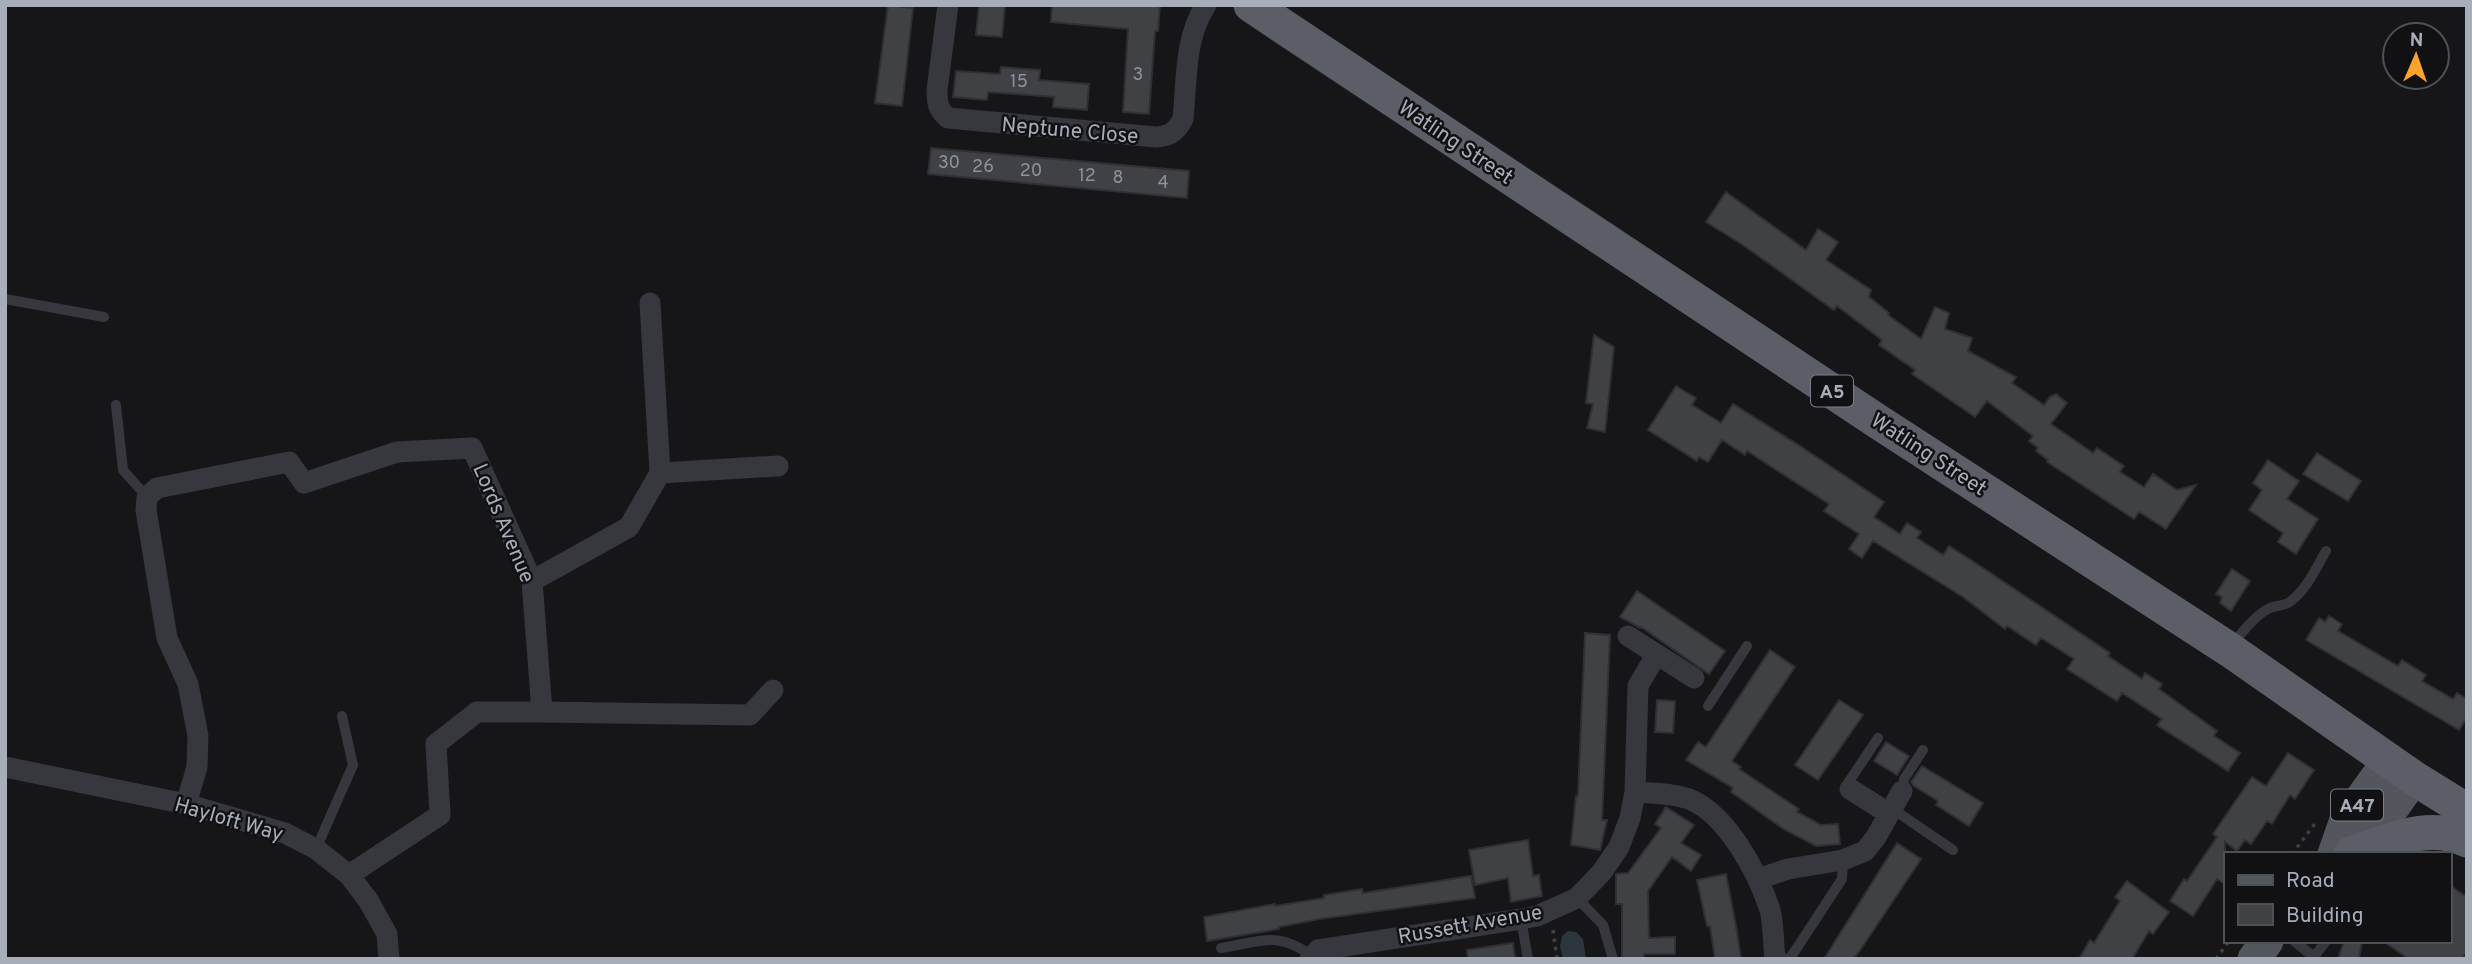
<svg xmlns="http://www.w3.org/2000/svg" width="2472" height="964" font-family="Overpass,sans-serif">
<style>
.water{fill:#2b373d}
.building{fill:#404145;stroke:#303034;stroke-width:2}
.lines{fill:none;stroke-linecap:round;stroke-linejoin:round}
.path{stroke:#3d4044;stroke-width:3.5;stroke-dasharray:3.5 5;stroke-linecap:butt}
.service{stroke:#37383d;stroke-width:10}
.minor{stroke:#37383d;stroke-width:21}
.primary{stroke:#53565d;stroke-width:33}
.trunk{stroke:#5b5e66;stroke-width:35}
.labels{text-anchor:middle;stroke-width:5;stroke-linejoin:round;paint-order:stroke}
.number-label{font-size:18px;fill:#8d939c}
.shield{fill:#111113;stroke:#7a7f87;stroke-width:2}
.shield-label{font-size:19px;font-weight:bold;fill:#a7aeb9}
.street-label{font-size:21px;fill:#a7aeb9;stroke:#111113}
</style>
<rect width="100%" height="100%" fill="#161618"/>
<path class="water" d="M1568,931L1576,932L1583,939L1586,959H1563L1560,946L1562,936Z"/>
<path class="building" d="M888,5L913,8L902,106L875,103Z
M979,5H1005L1002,37L976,35Z
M1052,5H1160L1158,31H1155L1149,114L1123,112L1128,29L1051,22Z
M1001,67L1040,70L1039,80L1089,84L1087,110L1053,107L1054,97L988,92L987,100L953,97L956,71L1000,74Z
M931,148L1189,171L1187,198L928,174Z
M1726,192L1806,250L1818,229L1838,242L1826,260L1871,290L1869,297L1889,313L1888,315L1921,339L1935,307L1949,313L1945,329L1972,338L1968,351L2016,377L2012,383L2044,405L2050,397L2056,394L2067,403L2051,424L2093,453L2097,448L2124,466L2120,472L2144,487L2153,474L2177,490L2196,485L2166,529L2139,512L2134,519L2047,462L2048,460L2036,451L2038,448L2029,441L2033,436L1987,401L1975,417L1912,374L1915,370L1879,345L1882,340L1837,306L1834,310L1743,245L1706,222Z
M1594,335L1614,347L1605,432L1587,428L1593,404L1586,403Z
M1676,386L1696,398L1692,405L1721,423L1733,404L1800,446L1884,502L1874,517L1900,534L1907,523L1921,532L1917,538L1943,555L1949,546L1971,560L2110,653L2108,656L2142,679L2145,673L2162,684L2159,689L2217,731L2214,736L2240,753L2228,771L2157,725L2162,719L2122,693L2117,701L2067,669L2074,659L2041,638L2036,645L2007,626L2005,629L1963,597L1873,541L1862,558L1849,549L1859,534L1824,511L1829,504L1747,451L1745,455L1722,440L1708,462L1699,457L1697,461L1648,430Z
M2317,453L2361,481L2348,501L2303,474Z
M2268,460L2299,481L2287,499L2318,519L2296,554L2278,542L2283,533L2249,510L2262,490L2253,483Z
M2232,569L2250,581L2231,611L2220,603L2222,597L2216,594Z
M1637,591L1725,651L1709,674L1641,627L1640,628L1620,617Z
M2329,616L2342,624L2338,631L2398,666L2402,660L2426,675L2422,681L2453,699L2457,693L2467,699V717L2459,730L2306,640L2319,618L2325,622Z
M1585,633L1610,635L1602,820H1607L1600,850L1571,845L1576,796H1578Z
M1770,650L1795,667L1732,761L1741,767L1739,769L1799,809L1797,812L1821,825L1838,824L1840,844L1816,846L1785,830L1731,792L1733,788L1686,760L1698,742L1706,747Z
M1657,700L1675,701L1673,733L1655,732Z
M1839,700L1863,715L1818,780L1795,765Z
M1886,742L1909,756L1897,775L1874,761Z
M2288,753L2314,770L2295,799L2290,795L2272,824L2267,821L2251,844L2245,840L2237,851L2225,842V884L2217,879L2193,916L2170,901L2184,879L2187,881L2217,837L2213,834L2252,777L2266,786Z
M1922,766L1983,803L1969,826L1936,805L1938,801L1914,786L1911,782Z
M1666,807L1694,825L1681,843L1701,855L1691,871L1672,857L1648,891L1649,938L1675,937V954H1644V959H1622V904H1616V874L1628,873L1661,828L1655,824Z
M1528,840L1533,876L1539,875L1542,896L1511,902L1508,878L1475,885L1469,850Z
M1897,843L1921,859L1859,952L1853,959H1824Z
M1726,874L1736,926L1741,959H1715L1710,926H1707L1697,880Z
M1471,876L1475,898L1319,919L1279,927V929L1207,941L1204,917L1275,904V906L1324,898V895L1362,889L1363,893Z
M2127,881L2169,912L2153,934L2149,931L2132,959H2079L2090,940L2094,943L2120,901L2115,897Z
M2449,885L2467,897V951L2462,959H2409L2383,941H2449Z
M2344,941H2362L2359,959H2338Z
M1513,943L1515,959H1468L1467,950Z"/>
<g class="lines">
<path class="path" d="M2292,854L2317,821
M1553,930L1557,959
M2216,959L2229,941"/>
<path class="service" d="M5,299L104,317
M116,405L123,470L147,497
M2231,647C2241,633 2255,615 2270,608C2278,605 2285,606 2291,601C2307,589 2316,568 2326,551
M1708,706L1747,646
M1850,789L1848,783L1878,738
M1902,791L1904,779L1923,750
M1891,808L1953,850
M316,849L353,765L342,716
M1577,898L1603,925L1613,959
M1521,919L1528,959
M2294,941L2314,957L2326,941
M1221,948C1260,942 1277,930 1312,956
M1786,959L1791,957L1842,879L1843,860"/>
<path class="minor" d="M948,5L937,90C937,103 938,110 948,118L1156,137C1170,136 1176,132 1183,119C1187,81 1184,38 1206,5
M660,473L778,466
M532,581L629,527L660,473L650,303
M1628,636L1694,678
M542,712L750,715L773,690
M5,767L186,804L285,833L316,849L349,875L368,900L387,934L389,959
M1850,789L1888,813
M1635,792C1652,793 1672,793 1689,799C1727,814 1758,873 1770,910C1774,925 1773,943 1775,959
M186,804L197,767L198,736L188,684L167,638L146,510L147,497L157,488L289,462L304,483L397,452L472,448L532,581L542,712H477L436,744L440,815L349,875
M1758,879L1788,869L1843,860L1865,851L1876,837L1902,791
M1310,959L1318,950L1521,919L1537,916L1577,898L1602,872L1619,847L1630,818L1635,792L1638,686L1656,655"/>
<path class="primary" d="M2334,854L2346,820L2389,760
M2340,854L2387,816L2414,778
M2254,959L2267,941"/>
<path class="trunk" d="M1251,5L1877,421L2230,650L2414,778L2467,811
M2351,854C2388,842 2429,821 2467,840"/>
</g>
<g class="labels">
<g class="number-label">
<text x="1138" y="80">3</text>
<text x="1019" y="87">15</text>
<text x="949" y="168">30</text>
<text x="983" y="172">26</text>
<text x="1031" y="176">20</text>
<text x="1087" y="181">12</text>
<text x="1118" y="183">8</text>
<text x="1163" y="188">4</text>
</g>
<g class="shield">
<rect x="1811" y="375.5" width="42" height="31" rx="5"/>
<rect x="2331" y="789.5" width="52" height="31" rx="5"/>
</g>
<g class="shield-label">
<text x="1832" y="398">A5</text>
<text x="2357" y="812">A47</text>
</g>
<g class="street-label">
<text transform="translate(1070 130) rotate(5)" y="7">Neptune Close</text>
<text transform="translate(1456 142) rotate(34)" y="7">Watling Street</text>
<text transform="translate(1929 454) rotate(33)" y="7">Watling Street</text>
<text transform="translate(504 523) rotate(67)" y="7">Lords Avenue</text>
<text transform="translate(229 819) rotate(16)" y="7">Hayloft Way</text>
<text transform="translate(1470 924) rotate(-10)" y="7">Russett Avenue</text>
</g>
</g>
<rect width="2472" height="964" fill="none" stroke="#a7aeb9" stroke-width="14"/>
<rect x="2224" y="852" width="228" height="91" fill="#111113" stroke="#4d5055" stroke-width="2"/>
<rect x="2238" y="875" width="35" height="10" fill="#53565d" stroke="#4d5055" stroke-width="2"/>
<text x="2286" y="887" font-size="21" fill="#a7aeb9">Road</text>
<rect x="2238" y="904" width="35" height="21" fill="#404145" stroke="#4d5055" stroke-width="2"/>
<text x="2286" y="922" font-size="21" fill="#a7aeb9">Building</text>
<g transform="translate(2416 56) rotate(2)"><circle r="33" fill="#111113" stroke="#4d5055" stroke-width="2"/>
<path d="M0-5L12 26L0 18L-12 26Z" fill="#fba42b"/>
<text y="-10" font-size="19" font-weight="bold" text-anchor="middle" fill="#a7aeb9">N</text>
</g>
</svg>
